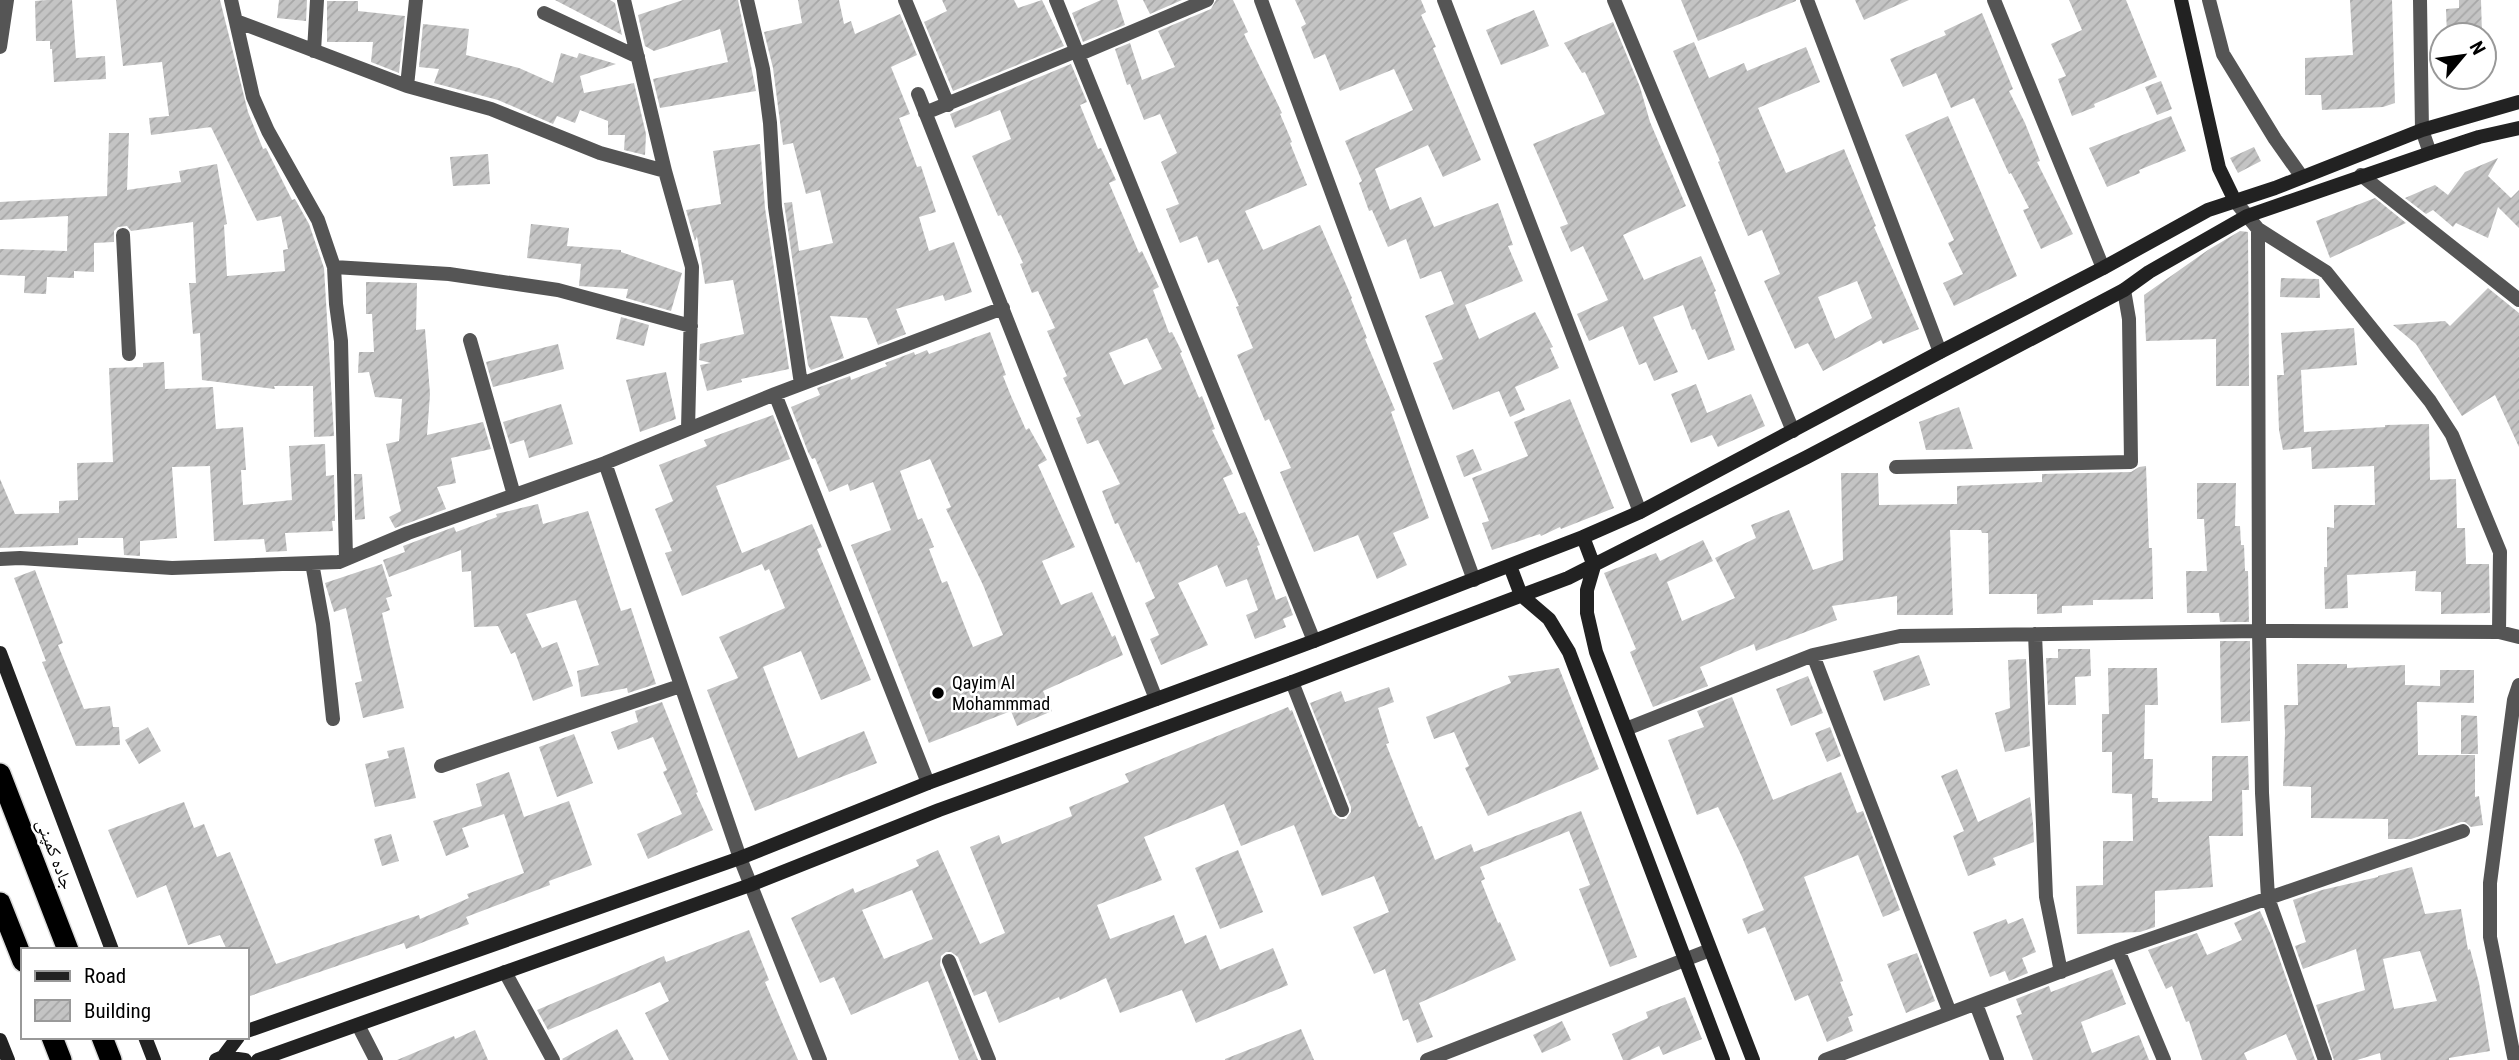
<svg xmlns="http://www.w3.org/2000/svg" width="2519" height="1060" font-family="'Roboto Condensed','Noto Naskh Arabic',sans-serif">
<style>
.building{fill:url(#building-hatch);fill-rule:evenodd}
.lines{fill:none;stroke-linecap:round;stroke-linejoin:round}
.highway-casing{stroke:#dbdbdb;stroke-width:24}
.street{stroke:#555;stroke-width:14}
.secondary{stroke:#222;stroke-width:14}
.highway{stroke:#000;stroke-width:21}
.poi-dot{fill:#000;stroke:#fff;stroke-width:2.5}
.labels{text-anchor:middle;stroke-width:5;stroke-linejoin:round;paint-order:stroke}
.poi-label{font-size:18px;fill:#000;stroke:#fff;text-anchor:start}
.street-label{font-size:18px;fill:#000;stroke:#fff}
</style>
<defs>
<pattern id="building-hatch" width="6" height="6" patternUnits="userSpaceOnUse" patternTransform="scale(1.75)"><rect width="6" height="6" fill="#c4c4c4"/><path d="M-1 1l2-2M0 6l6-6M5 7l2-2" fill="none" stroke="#a7a7a7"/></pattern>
</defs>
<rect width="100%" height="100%" fill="#fff"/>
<path class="building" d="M47,0H72L76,58L105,56L106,79L54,82L52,49H50V41H36L35,1Z
M116,0H220L248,112L263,149L266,148L292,200L295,199L309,224L324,268L334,436L314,437L313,386H274L275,389L202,380L200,333L193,334L189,283H196L193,222L131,231L127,226L118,227L114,231V242L94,243V272L74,271V278L47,277L46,294L24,293L25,276L0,275V249L67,251L68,216L0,220V202L107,196L109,133H129L127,190L181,182L179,171L217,164L227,224L224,225L227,276L285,271L283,250L288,249L281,216L257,221L210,125L211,127L151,135L149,118L169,116L162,62L123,66Z
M279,0H307L306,21L277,18Z
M555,0H610L615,3L622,35Z
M683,0H738L756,91L660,108L653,79L728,62L720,29L654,51L645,46L638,15Z
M798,0H839L844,24L851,21L855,34L900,14L917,55L891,67L910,114L899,118L917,167L921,166L936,212L919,217L929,251L954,242L972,292L945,301L943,295L896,309L906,334L878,345L867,318L830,316L844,358L811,370L808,365L784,203L792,202L799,251L833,243L820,190L806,194L793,143L783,145L773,68L764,32L802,23Z
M942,0H1014L1018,8L1042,0L1064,46L953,91L924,22L947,11Z
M1101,0H1117L1125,25L1083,42L1072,13Z
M1143,0H1182L1150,14Z
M1216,0H1233L1248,32L1244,34L1282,113L1280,114L1292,142L1290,143L1307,185L1245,211L1263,250L1320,225L1352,298L1351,299L1367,338L1365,339L1395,410L1391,412L1429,518L1393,533L1407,565L1377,579L1358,535L1314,552L1280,472L1291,468L1269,419L1265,421L1237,355L1253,348L1236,307L1239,306L1218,259L1208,263L1197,236L1180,243L1166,209L1179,204L1161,162L1177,153L1160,114L1144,120L1130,84L1127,85L1115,49L1130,43L1142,80L1175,67L1158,31L1211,9Z
M1295,0H1421L1426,12L1421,15L1436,47L1433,48L1481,160L1443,177L1428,145L1375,169L1390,210L1421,197L1434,227L1498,203L1513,245L1508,246L1523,281L1465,305L1479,339L1535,312L1553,347L1550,348L1559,368L1515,387L1525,410L1510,417L1499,391L1453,410L1433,363L1443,359L1425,316L1454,304L1441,271L1420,279L1406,239L1388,247L1372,210L1369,211L1359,183L1362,181L1345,141L1413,110L1394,69L1340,91L1325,54L1314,59L1301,27L1306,24Z
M1681,0H1796V1L1698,41Z
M1855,0H1909L1864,20Z
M2069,0H2126L2157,77L2094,104L2095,107L2072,116L2058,79L2066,76L2051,44L2082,30Z
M2350,0H2392L2395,103L2383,107L2322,110L2321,95H2305V58L2353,55Z
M2459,0H2481L2482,35H2447L2446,9L2459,8Z
M327,1H358V11L405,16L399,73L371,62L373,42H327Z
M1534,10L1549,46L1501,65L1486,30Z
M1982,13L2013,89L2009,91L2025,123L2040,161L2037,162L2073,234L2041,249L2023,210L2029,208L2011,173L2009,174L1974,98L1951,108L1936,73L1903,87L1890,59L1946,35L1944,31Z
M1613,22L1640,87L1650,122L1686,206L1623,235L1644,280L1701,256L1716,291L1714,292L1735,350L1708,360L1695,329L1692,330L1683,305L1653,317L1678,372L1654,381L1646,362L1639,365L1623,326L1589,341L1577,314L1608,300L1583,246L1571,252L1560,227L1568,224L1533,144L1605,114L1585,72L1582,73L1564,43Z
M423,24L469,29L466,55L519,68L553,83L561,53L577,58L579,53L616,64L580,76L584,93L634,83L646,134L645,155L624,150L625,135H608V121L580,110L575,123L557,116L553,124L498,100L434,83L439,69L419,67Z
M1694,42L1709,78L1744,63L1747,71L1806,47L1820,82L1758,108L1786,173L1844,149L1876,226L1874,227L1919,329L1883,344L1881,340L1823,371L1808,343L1795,349L1764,281L1780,274L1762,230L1748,236L1718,162L1720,161L1673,51ZM1857,281L1872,318L1835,339L1818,297Z
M1071,64L1087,102L1080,105L1098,149L1101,148L1116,180L1109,183L1139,253L1142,251L1159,287L1153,290L1169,333L1172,332L1182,352L1180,353L1199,398L1202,396L1215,429L1212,430L1233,474L1223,478L1239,514L1245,512L1260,545L1257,546L1276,600L1286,596L1293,615L1283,619L1286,627L1255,639L1246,615L1258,610L1247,579L1226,587L1217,565L1178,583L1208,645L1161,665L1150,639L1159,635L1145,603L1155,598L1139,561L1136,563L1118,523L1115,524L1102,491L1120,484L1098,440L1087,444L1076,418L1081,416L1063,378L1067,376L1047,331L1055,328L1038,291L1032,293L1020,264L1023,263L1001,215L998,216L972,156L1011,139L1000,110L955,128L950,114ZM1147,338L1162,369L1124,385L1109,353Z
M2161,81L2172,109L2157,115L2145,87Z
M1948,116L2017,276L1954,306L1943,283L1963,274L1948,243L1954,240L1905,135Z
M2171,116L2186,151L2139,170L2140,173L2107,187L2089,148Z
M760,144L765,208L789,369L741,379L742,382L707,391L700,365L711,363L699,360L700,344L744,334L733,280L705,284L697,236L695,241L686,210L721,204L713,151Z
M2254,147L2261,161L2238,173L2230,158Z
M488,154L490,184L453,186L450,157Z
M2498,158L2488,176L2511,198L2519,190V228L2498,207L2488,238L2456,223L2453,227L2433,210L2426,214L2405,198L2435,185L2448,195L2465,172Z
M2375,198L2406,223L2330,258L2316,221Z
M531,224L569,228L567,246L621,250V252L682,273L671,311L626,298L628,289L579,286L581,264L527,258Z
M2240,231L2248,232L2249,386H2216V339L2146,341L2144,295L2208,250Z
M2281,278L2319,279L2320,298L2280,297Z
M366,282L417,283L416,330L425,329L430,394L427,435L483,422L491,449L451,458L456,483L437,487L446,509L395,528L389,517L401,511L386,444L399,441L402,399L375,397L369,372L358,373L359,352H374L372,314H366Z
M2488,288L2519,313V447L2495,395L2462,416L2416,344L2393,325L2445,321L2450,326Z
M621,317L649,325L644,346L616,339Z
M2354,328L2357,365L2301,370L2304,432L2385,427V425L2429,424L2430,480L2456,479L2457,528H2465L2466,564H2489L2490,613L2441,614V592L2415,591L2416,571L2347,575L2348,608L2325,609L2324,567H2327V527L2334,528V505H2375L2374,466L2312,469L2311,447L2283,450L2279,430L2277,375H2284L2281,333Z
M990,332L1006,375L1003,376L1011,396L1026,430L1029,428L1047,460L1038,465L1075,547L1042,561L1061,605L1092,592L1112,637L1115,635L1123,655L1043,691L1052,711L1017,726L1011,711L929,743L851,545L891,530L873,482L850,491L848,484L829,492L815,458L812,459L808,452L791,407L820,395L817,388L850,376L851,380L887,366L885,363L914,352L915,355L927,350L929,354ZM930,459L951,507L946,509L983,585L1003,635L973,647L947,581L942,583L929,549L934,547L922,518L918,520L900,471Z
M558,344L564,369L493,387L486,362Z
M164,362L165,389L213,387L216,429L243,427L246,470H241L243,505L292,500L289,446L325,444L326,476L334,475L335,521H332L333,531L285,533L287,551L266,552L264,539L214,541L210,466L172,467L177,538L140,541V556L124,555L123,538H78V545L0,548V479L15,514L59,513V501L78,500L77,463L113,462L109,368L143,367V363Z
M666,372L676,419L640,432L626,380Z
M1696,384L1707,413L1751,394L1765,426L1718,447L1712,435L1691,443L1671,394Z
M1570,399L1614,508L1561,529L1560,527L1541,536L1540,534L1492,550L1482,523L1489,521L1472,478L1528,456L1514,422Z
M561,404L573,444L529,458L524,440L510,444L503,422Z
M1959,407L1973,449L1926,450L1919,422Z
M773,415L790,459L716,486L742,553L812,524L822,547L817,549L871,680L821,700L801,651L763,667L798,758L864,731L877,763L755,811L707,690L738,678L719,637L785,608L769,569L765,571L762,564L682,596L665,553L672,551L655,509L673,501L659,465L707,446L704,440Z
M1473,449L1482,470L1464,477L1456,456Z
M2146,466L2149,548H2152L2153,599L2093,600V605L2062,606V613L2037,614V594H1989L1988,533H1982L1981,530H1950L1953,615H1897V596L1832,606L1837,620L1756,651L1754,644L1700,667L1708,686L1653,707L1630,652L1636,649L1604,573L1656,553L1660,561L1703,540L1713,561L1667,582L1682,621L1735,598L1715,558L1756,538L1751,525L1789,510L1813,570L1843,560L1841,473H1878L1879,505L1957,504V486L2042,482V474L2131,472L2139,467Z
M354,474H362L365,519L355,520Z
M2197,483H2236L2235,526H2240L2241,545H2244L2245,571H2248L2249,622H2220L2219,613H2187L2186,571H2207L2204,519H2197Z
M538,504L543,524L588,511L621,611L631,608L656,684L628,693L627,688L581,697L577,671L599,665L576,600L526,614L542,648L557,642L573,686L533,701L515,652L511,654L498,626L474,627L471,571L462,572L461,550L389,577L383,560L405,552L403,546L454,527L456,532L497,517L496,514Z
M382,564L392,596L386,598L390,610L382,613L404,708L363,718L355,683L362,681L346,608L334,612L325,583Z
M35,570L63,643L58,645L84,709L110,706L113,727H119L120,745L76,746L42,662L46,661L14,578Z
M2220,641H2250V721L2221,723Z
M2058,649H2090L2091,676L2075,677L2076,705H2048L2046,658H2058Z
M1919,655L1930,685L1884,701L1873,671Z
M2026,659L2030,746L2005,752L1995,713L2010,708L2008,660Z
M2297,664H2347V668L2405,665V685L2440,686V670H2474V703L2417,702L2418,755H2475V797L2479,796L2483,825L2471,827L2465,822H2461L2411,839H2388V819L2311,818V787L2283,786L2285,733L2284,705H2298Z
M1559,668L1599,769L1488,816L1465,768L1469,766L1454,732L1434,739L1426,717L1511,683L1508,676Z
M2108,668H2157L2158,705H2145L2144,759H2153L2152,798H2158V802L2212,801V756H2248L2249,790H2242L2243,836H2209L2213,887L2155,891V927L2140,932L2077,934L2076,886L2103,885V841H2133L2132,794L2112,793V752H2102V714H2109Z
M1808,676L1823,713L1791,726L1776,689Z
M1389,687L1394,702L1378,708L1389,743L1386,744L1419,827L1422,826L1435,860L1471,844L1474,852L1581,811L1637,957L1610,967L1579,889L1590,885L1569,831L1480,867L1485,879L1481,881L1498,923L1500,922L1516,960L1419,1003L1433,1037L1417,1043L1408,1019L1403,1021L1385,969L1374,974L1353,927L1389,912L1374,876L1322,896L1294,825L1241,846L1224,804L1144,837L1162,880L1097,905L1110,939L1174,915L1185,944L1206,935L1220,970L1273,948L1288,985L1196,1023L1182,990L1120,1013L1106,978L1060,1000L1059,997L999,1023L986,991L974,996L958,957L951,952H946L941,956L940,965L978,1060H959L928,981L851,1015L834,977L820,983L791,918L853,888L855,893L919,866L916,860L938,850L980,944L1005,933L970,847L999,835L1002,844L1072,816L1069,807L1129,782L1125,774L1288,707L1290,711L1292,710L1333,814L1340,819H1346L1351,812V807L1310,703L1341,691L1345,702ZM912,890L933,939L884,959L862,910Z
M1732,697L1773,800L1841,772L1857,813L1863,811L1900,910L1883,917L1858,855L1804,877L1843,981L1840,982L1853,1015L1848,1017L1853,1031L1827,1042L1808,995L1795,1001L1765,927L1748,934L1742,919L1764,910L1742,857L1718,807L1697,815L1668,740L1704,727L1697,711Z
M662,702L698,792L696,793L713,830L648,859L637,834L682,814L663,772L667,770L653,737L618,750L611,732L638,722L635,711Z
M2461,715L2477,716L2478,754H2461Z
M148,727L161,751L139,764L125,740Z
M1830,727L1841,756L1827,762L1815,733Z
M574,734L593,783L557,797L539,747Z
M404,747L416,798L375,807L365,764L389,758L387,751Z
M1957,769L1978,822L2030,797L2033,823L2034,842L1993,858L1996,865L1968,876L1953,836L1964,831L1941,776Z
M509,772L524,817L569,801L592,865L549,881L550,885L466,917L469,924L406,949L404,943L247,997V950H227L220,935L188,945L166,885L137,898L108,830L184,802L194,828L204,824L217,857L230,852L276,964L419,915L420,919L469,898L467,894L524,873L504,814L462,828L469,847L446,856L433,821L482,806L476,784Z
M391,834L399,861L382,866L374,839Z
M1238,850L1263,912L1220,929L1195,868Z
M2412,867L2425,914L2461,909L2468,950L2470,949L2479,983L2490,1051L2449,1058V1060H2381L2380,1053L2357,1060H2334L2316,1005L2365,990L2356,949L2303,969L2295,946L2306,942L2293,900L2322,890L2378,877V876ZM2420,951L2437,1001L2394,1009L2383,959Z
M2260,911L2271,935L2315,1060H2297L2286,1034L2244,1053L2247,1060H2202L2189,1021L2186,1022L2172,986L2166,989L2148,950L2197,933L2207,955L2242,940L2234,923Z
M2023,918L2036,952L2022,958L2028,973L2009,981L2005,971L1990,977L1973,932L2006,919L2008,924Z
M749,930L769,980L765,982L798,1060H669L645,1013L669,1001L660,982L548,1030L537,1010L664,956L666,962Z
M1917,953L1935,1001L1906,1013L1887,964Z
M2112,969L2126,1004L2081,1022L2092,1053L2139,1035L2149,1060H2033L2016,1016L2022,1014L2016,999L2049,986L2051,992Z
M1685,997L1702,1039L1663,1055L1659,1046L1630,1060H1623L1612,1034L1648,1018L1646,1012Z
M1562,1021L1571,1040L1542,1053L1533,1035Z
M617,1029L634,1060H563L562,1059Z
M1301,1029L1314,1060H1225V1059Z
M475,1030L488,1060H397L454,1036L455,1039Z"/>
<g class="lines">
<g class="highway-casing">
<path id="highway" d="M0,774L68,950
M0,903L23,961
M52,1037L61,1060
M102,1037L111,1060"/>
</g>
<path class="street" d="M231,0L253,97L268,131L318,220L334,267L336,304L341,341L346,559
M624,0L665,171L692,267L688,429
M747,0L763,69L770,123L775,207L801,384
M905,0L948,105
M1056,0L1314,641
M1261,0L1474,580
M1444,0L1640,512
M1614,0L1793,431
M1807,0L1940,352
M1994,0L2103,268
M2209,0L2223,54L2275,139L2302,177
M2420,0L2422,130L2430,153
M544,13L638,57
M236,21L407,86L491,109L600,153L665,171
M0,47L7,0
M314,51L317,0
M407,86L416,0
M918,94L1156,699
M925,113L1076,51L1082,53L1207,0
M2361,175L2519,300
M2235,201L2258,229L2326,272L2430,401L2452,435L2500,552L2499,632
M2258,229L2259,631L2262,793L2268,898L2325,1060
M123,235L129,354
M334,267L449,274L558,290L691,326
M470,340L514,495
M775,394L928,783
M605,463L740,858L820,1060
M1896,467L2131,462L2129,319L2124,290
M0,559L20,558L172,568L339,562L408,533L605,463L775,394L1003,308
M312,563L323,624L333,719
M2035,634L2046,897L2061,972
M1813,655L1950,1013
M1292,682L1342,810
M1626,729L1813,655L1900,636L2259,631L2499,632L2519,637
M441,766L680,686
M2118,950L2164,1060
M949,961L989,1060
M505,972L553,1060
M1976,1004L1997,1060
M358,1025L376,1060
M2514,1057L2490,937V883L2514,700L2519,685
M1427,1060L1710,950
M1825,1060L2118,950L2463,831"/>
<path class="secondary" d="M2181,0L2219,168L2235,201
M1583,537L1594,566L1587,590V613L1596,652L1753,1060
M1510,566L1521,595L1549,619L1569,652L1723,1060
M0,653L112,950
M247,1031L740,858L928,783L1314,641L1583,537L1640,512L1940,352L2103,268L2208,210L2275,188L2422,130L2519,102
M145,1037L154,1060
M0,1040L8,1060
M223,1057L245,1060
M216,1060L223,1057L238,1037
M258,1060L750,885L939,810L1292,682L1568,578L1807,457L2124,290L2149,272L2247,216L2430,153L2479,137L2519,128"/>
<use href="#highway" class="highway"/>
</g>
<circle class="poi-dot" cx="938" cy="693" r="7"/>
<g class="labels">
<g class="poi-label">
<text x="952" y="689">Qayim Al<tspan x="952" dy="21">Mohammmad</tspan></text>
</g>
<g class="street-label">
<text transform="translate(55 854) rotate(69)" y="6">جاده کمپنی</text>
</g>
</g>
<rect x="21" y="948" width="228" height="91" fill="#ffffff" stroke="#999999" stroke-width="2"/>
<rect x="35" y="971" width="35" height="10" fill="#222222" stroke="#999999" stroke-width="2"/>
<text x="84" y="983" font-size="21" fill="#000000">Road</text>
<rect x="35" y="1000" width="35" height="21" fill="url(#building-hatch)" stroke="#999999" stroke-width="2"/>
<text x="84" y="1018" font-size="21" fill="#000000">Building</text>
<g transform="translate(2463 56) rotate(61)"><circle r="33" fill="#ffffff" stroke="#999999" stroke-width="2"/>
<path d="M0-5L12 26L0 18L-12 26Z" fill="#000000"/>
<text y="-10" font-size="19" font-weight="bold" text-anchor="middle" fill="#000000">N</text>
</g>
</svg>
